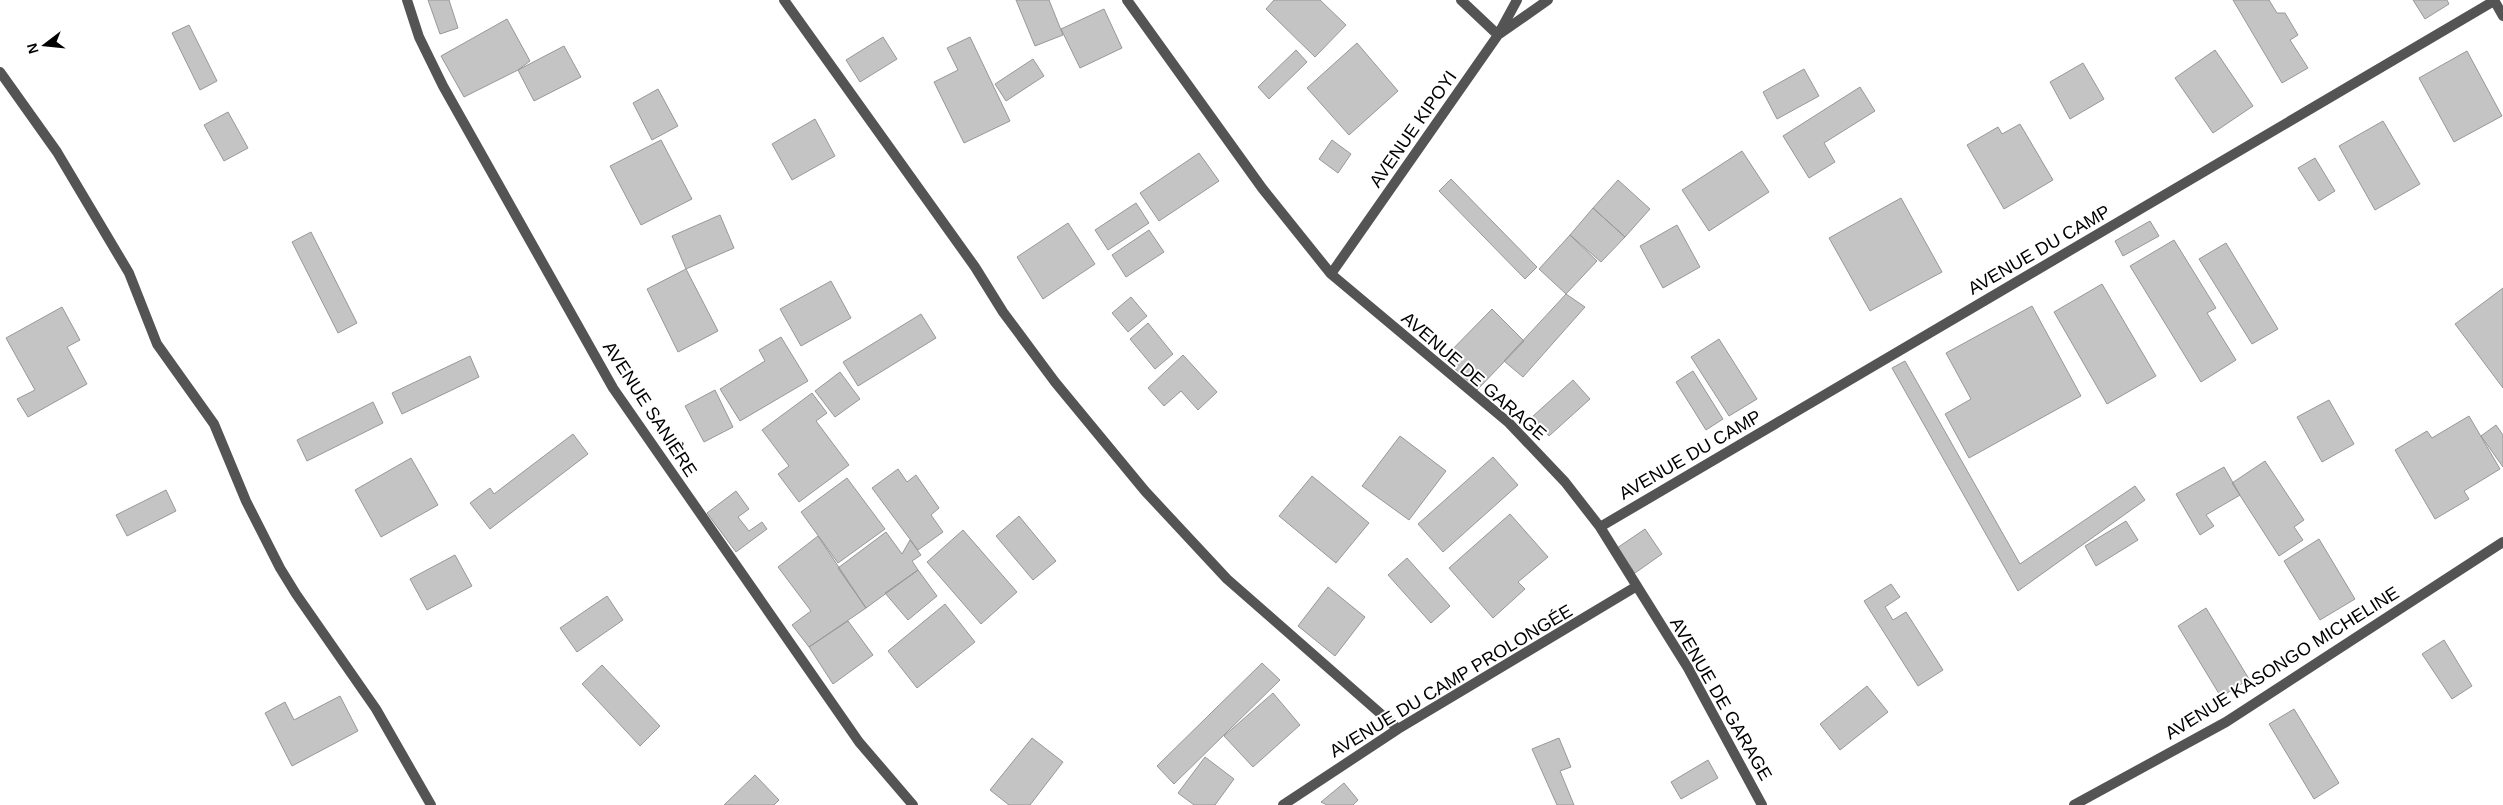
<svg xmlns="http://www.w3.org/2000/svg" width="2503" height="805" font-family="Helvetica,sans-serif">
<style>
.building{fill:#c4c4c4;stroke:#989898}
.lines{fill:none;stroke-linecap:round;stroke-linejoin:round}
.minor{stroke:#545454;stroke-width:10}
.labels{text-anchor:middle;stroke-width:4;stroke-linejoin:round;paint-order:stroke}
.street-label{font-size:18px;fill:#000;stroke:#fff}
</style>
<rect width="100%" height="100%" fill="#fff"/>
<path class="building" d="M428,0H449L458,28L440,34Z
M1016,0H1049L1063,35L1035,46Z
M1274,0H1320L1346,25L1315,57L1266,9Z
M2233,0H2269L2277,13H2285L2298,35L2290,40L2308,68L2282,83Z
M2413,0H2447L2449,4L2425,19Z
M1104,9L1122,48L1080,68L1061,29Z
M507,19L530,61L518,70L464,97L441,56Z
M189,25L217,81L200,90L172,33Z
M883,37L897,59L860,82L846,60Z
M970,37L1010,121L964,143L934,82L958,70L947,48Z
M1357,43L1398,91L1349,135L1307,88Z
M564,46L581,77L534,101L518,70Z
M1296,50L1307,62L1269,99L1258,87Z
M2215,50L2253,106L2213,133L2175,78Z
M2467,51L2502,116L2454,142L2419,78Z
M1033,59L1044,76L1006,101L995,84Z
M2083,63L2104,99L2070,119L2050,82Z
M1804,69L1819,96L1777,119L1763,92Z
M1860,87L1875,111L1824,143L1835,162L1809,178L1783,136Z
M658,89L678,126L652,140L633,103Z
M228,112L248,148L224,161L204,125Z
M815,119L835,156L792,180L772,144Z
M2383,121L2420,184L2375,210L2339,146Z
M2020,124L2053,180L2004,209L1967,145L1998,127L2002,134Z
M661,140L692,199L641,225L610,166Z
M1332,140L1351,154L1338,173L1319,159Z
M1742,151L1769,192L1709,231L1682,190Z
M1199,153L1219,181L1159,221L1140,193Z
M2315,158L2335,191L2319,201L2298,168Z
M1451,179L1537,267L1525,279L1439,191Z
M1618,180L1650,209L1625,237L1593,208Z
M1901,198L1942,272L1870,311L1829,238Z
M1136,203L1149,223L1108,250L1095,230Z
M1593,208L1625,237L1601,262L1570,235Z
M720,215L734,248L686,269L672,236Z
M2150,221L2159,236L2123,256L2115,241Z
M1068,223L1095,264L1043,299L1017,257Z
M1677,225L1700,267L1663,288L1640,246Z
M1149,230L1164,252L1126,277L1112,255Z
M311,232L357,323L338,333L292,242Z
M1570,235L1597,261L1566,294L1539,269Z
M2174,240L2216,308L2207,313L2236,360L2201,382L2130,266Z
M2226,243L2278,329L2252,344L2199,259Z
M686,269L718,331L678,352L647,289Z
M831,281L851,318L801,346L780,309Z
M2102,284L2156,376L2107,404L2054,312Z
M2503,288V388L2455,324Z
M1566,294L1585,307L1523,377L1504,361Z
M1131,297L1147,316L1128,332L1112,313Z
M2032,306L2081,396L1969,458L1945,414L1971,399L1946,353Z
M62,307L80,340L67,347L87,384L28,417L17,399L35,390L6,338Z
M1492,309L1524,341L1477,390L1444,358Z
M921,314L936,338L858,386L843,362Z
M1148,323L1173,354L1155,369L1130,339Z
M781,337L808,381L740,421L720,389L765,361L759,350Z
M1719,339L1757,399L1729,416L1691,357Z
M1183,355L1217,392L1198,410L1181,391L1164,406L1148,388Z
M470,356L479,377L402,414L392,393Z
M1905,361L2020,564L2135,486L2145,500L2018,591L1892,368Z
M1693,371L1723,419L1706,430L1676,382Z
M840,372L860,399L835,417L815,391Z
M1573,380L1590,399L1549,436L1532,417Z
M715,390L733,427L704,442L685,406Z
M812,393L827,413L816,421L849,465L799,502L778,474L789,466L762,430Z
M2329,400L2354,444L2322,462L2297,417Z
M373,402L383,423L307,461L297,440Z
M2469,416L2500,469L2464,491L2469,499L2435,519L2395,450L2427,431L2432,438Z
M2496,425L2503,435V467L2481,436Z
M573,434L588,454L490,529L470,503L490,488L494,494Z
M1400,436L1446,471L1409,520L1362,486Z
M1493,457L1518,485L1443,552L1418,524Z
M411,458L438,505L381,537L355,490Z
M2265,461L2304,520L2294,527L2303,540L2279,556L2232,483Z
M2224,467L2240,495L2206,515L2214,526L2200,535L2176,494Z
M898,469L907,482L916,475L939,508L931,515L943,532L918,550L872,488Z
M1312,476L1369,523L1336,563L1279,516Z
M847,478L885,529L838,563L801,512Z
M166,490L176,511L127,536L116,515Z
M736,491L749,509L738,517L749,531L762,522L767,529L736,552L707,513Z
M1510,514L1548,557L1518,582L1525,589L1493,618L1449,568Z
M1019,516L1056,561L1033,580L996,536Z
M2126,521L2138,540L2096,566L2085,546Z
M1645,529L1662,554L1635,573L1617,548Z
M963,530L1017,592L981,624L927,562Z
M886,532L902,554L910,540L921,555L912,561L918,570L866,608L838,568Z
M818,536L866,608L809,647L792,625L811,611L778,567Z
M2319,539L2355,599L2320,620L2284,561Z
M455,555L472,586L427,610L410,579Z
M1407,558L1450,606L1431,623L1388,575Z
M918,570L937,596L908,620L885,593Z
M1891,584L1900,597L1885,607L1893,620L1906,612L1943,670L1918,686L1864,601Z
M1328,587L1365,617L1335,656L1298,626Z
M607,596L623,620L577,652L560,628Z
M945,604L975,642L917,688L888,651Z
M2206,608L2249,679L2221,697L2178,626Z
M848,621L873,655L833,684L809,647Z
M2444,640L2472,686L2452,699L2422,654Z
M1262,663L1280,680L1174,784L1157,766Z
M602,665L660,726L640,746L582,684Z
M1867,686L1888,712L1840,750L1820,724Z
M1273,693L1300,725L1253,767L1224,736Z
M340,696L358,731L292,766L265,713L285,702L294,720Z
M2294,709L2339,783L2314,799L2269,724Z
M1032,738L1063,762L1030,805H1009L990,790Z
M1559,738L1571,767L1560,771L1574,805H1557L1532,749Z
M1205,757L1234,779L1215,805H1194L1178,793Z
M1708,760L1718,778L1681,799L1671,782Z
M755,775L779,800L774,805H724Z
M1344,783L1358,800L1353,805H1327L1321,802Z"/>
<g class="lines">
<path class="minor" d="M407,0L419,37L443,86L613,388L859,742L913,805
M784,0L975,267L1003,312L1055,382L1145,491L1227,579L1398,729
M1127,0L1262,188L1331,274L1509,423L1565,482L1600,527L1688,668L1762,805
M1461,0L1498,35L1548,0
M2494,0L2503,16
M0,72L57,152L129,273L157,344L214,424L246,501L280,568L296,594L376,709L431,805
M1331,274L1498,35L1517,0
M1600,527L2494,1
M1283,805L1398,729L1637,586
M2074,805L2226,722L2503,542"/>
</g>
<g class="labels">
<g class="street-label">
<text transform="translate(1413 129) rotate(-55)" y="6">AVENUE KIPOYI</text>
<text transform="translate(2039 250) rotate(-30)" y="6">AVENUE DU CAMP</text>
<text transform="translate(1474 376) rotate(41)" y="6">AVENUE DE GARAGE</text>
<text transform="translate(650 409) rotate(57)" y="6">AVENUE SANIÈRE</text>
<text transform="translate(1690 455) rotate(-30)" y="6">AVENUE DU CAMP</text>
<text transform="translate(2282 663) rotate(-32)" y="6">AVENUE KASONGO MICHELINE</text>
<text transform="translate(1451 681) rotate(-31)" y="6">AVENUE DU CAMP PROLONGÉE</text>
<text transform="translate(1721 699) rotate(60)" y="6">AVENUE DE GARAGE</text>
</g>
</g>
<g transform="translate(45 45) rotate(254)" stroke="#ffffff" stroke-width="4" paint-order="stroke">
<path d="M0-4L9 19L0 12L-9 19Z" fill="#000000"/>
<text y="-8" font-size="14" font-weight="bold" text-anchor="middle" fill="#000000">N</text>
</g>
</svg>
